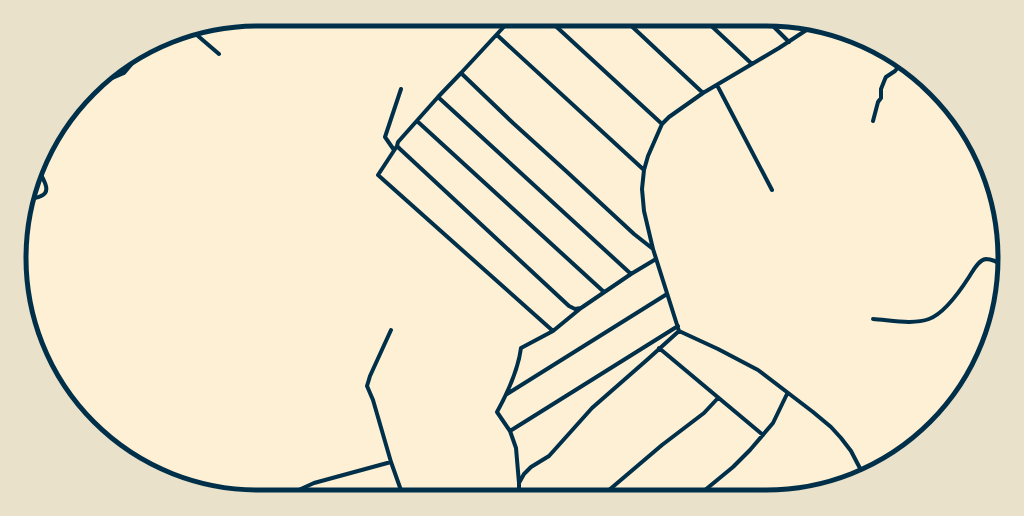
<svg xmlns="http://www.w3.org/2000/svg" width="1024" height="516" font-family="'Playfair Display',serif">
<style>
.lines{fill:none;stroke-linecap:round;stroke-linejoin:round}
.minor{stroke:#003049;stroke-width:4}
.rim{fill:none;stroke:#003049;stroke-width:5}
</style>
<rect width="100%" height="100%" fill="#fdf0d5"/>
<g class="lines">
<path class="minor" d="M511,19L461,73L513,123L566,171L634,234L653,249
M548,19L662,124
M624,19L703,93
M704,19L752,64L703,93L669,117L662,124L648,156L644,170L642,189L644,211L653,249L679,331L718,349L758,370L813,412L831,427L841,438L851,451L864,476
M766,19L789,42
M451,20V19
M191,30L219,54
M497,35L644,170
M752,64L779,48L811,27
M461,73L438,97L398,142L397,146L400,149L569,306L575,309L581,308L631,274L656,259
M717,85L772,190
M438,97L631,274
M77,106L110,79L124,73L140,54
M417,121L604,292
M873,121L878,102L881,98V89L885,79L886,77L895,71L900,65
M56,132L64,120
M397,146L378,175L553,331L581,308
M394,150L385,137L401,89
M28,200C33,198 37,198 41,196C52,192 43,179 40,173
M873,319C890,320 913,325 929,319C945,313 960,291 969,277C973,271 978,260 986,259C992,259 999,263 1003,266
M391,330L370,376L367,386L373,400L391,462L403,496
M659,348L763,435
M507,394L667,294
M510,431L678,326
M519,483L516,448L510,431L497,412C508,392 518,371 521,348L553,331
M699,495L733,467L750,450L773,423L787,394
M287,496L292,493L314,483L391,462
M519,496V483L524,474L531,467L549,456L592,408L648,359L679,331
M602,496L662,445L704,413L718,398"/>
</g>
<path d="M0 0H1024V516H0ZM258 26H766A232 232 0 0 1 998 258V258A232 232 0 0 1 766 490H258A232 232 0 0 1 26 258V258A232 232 0 0 1 258 26Z" fill="#e9e1ca" fill-rule="evenodd"/>
<path class="rim" d="M258 26H766A232 232 0 0 1 998 258V258A232 232 0 0 1 766 490H258A232 232 0 0 1 26 258V258A232 232 0 0 1 258 26Z"/>
</svg>
